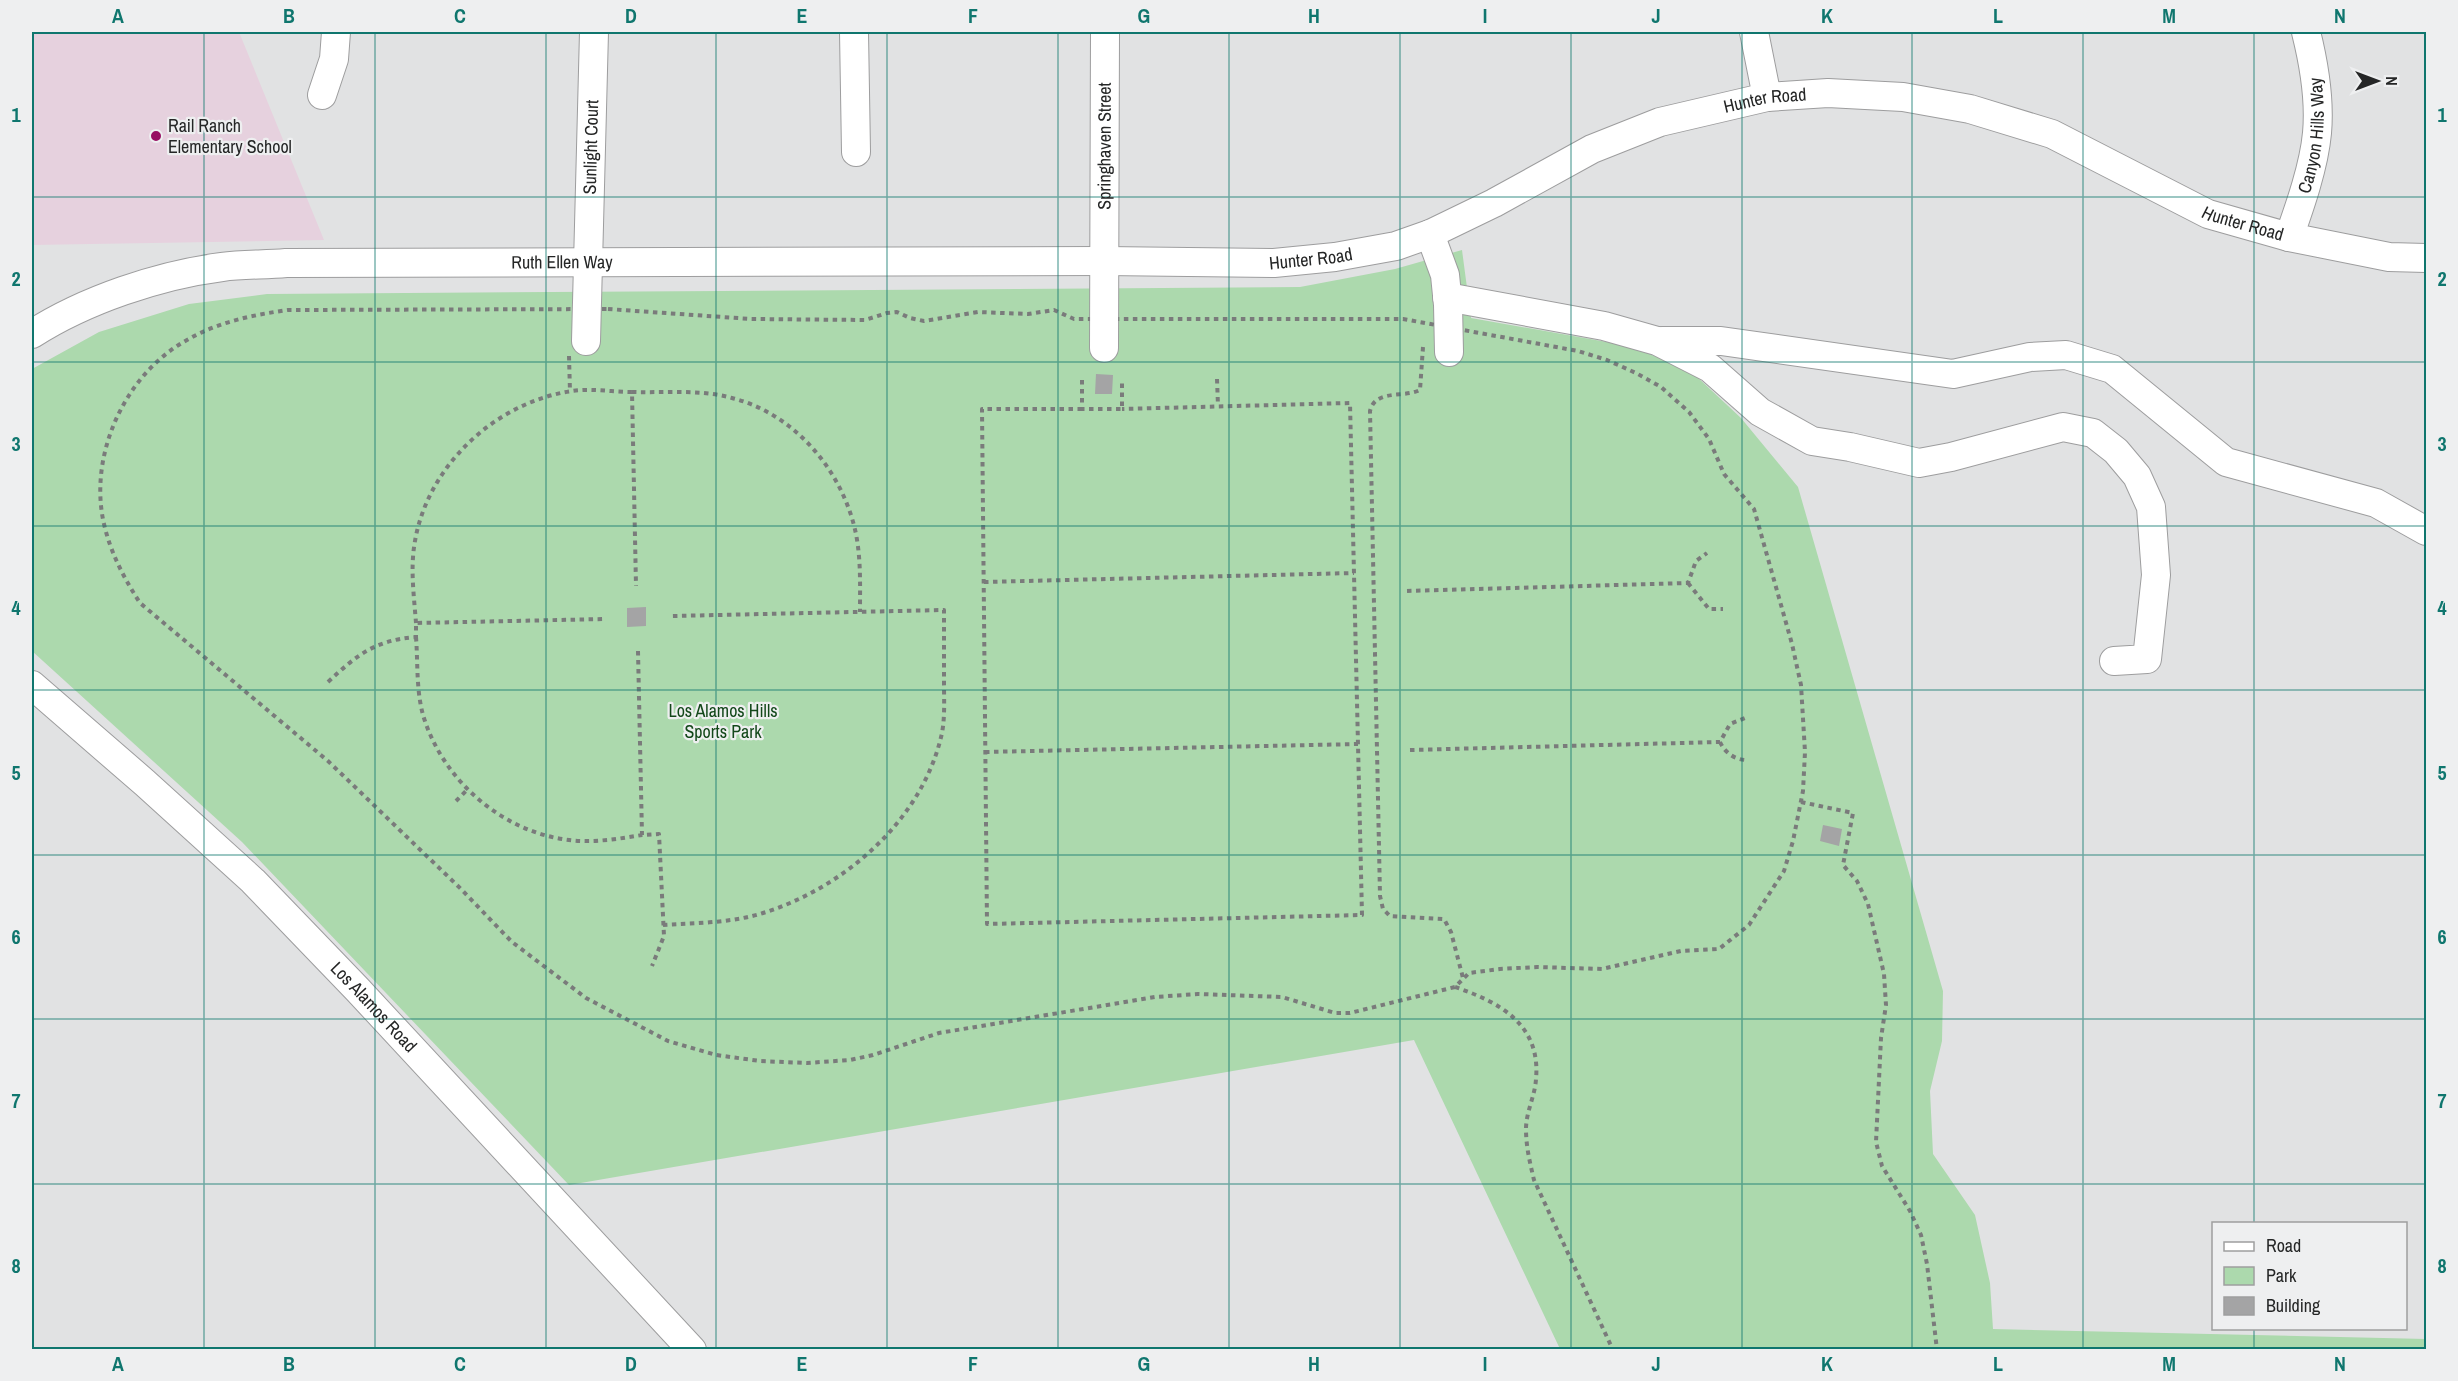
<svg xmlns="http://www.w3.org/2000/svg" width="2458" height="1381" font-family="'Archivo Narrow',sans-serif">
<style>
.education{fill:#e6d1de}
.green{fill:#acd9ad}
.building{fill:#a4a4a5}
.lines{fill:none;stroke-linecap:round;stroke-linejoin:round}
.minor-casing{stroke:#9d9d9e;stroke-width:30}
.path{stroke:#7a7b7b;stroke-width:4;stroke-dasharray:4.5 4.5;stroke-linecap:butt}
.minor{stroke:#fff;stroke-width:28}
.grid{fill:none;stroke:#0f766e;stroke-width:1.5;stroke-opacity:0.55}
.poi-dot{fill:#970d62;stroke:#eeeff0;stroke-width:2}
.labels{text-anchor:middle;stroke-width:4.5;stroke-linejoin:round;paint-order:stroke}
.street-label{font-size:18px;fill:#252626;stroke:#eeeff0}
.poi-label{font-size:18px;fill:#252626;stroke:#eeeff0;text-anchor:start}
.park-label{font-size:18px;fill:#13481a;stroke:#eeeff0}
.neatline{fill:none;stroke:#0f766e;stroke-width:2}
.grid-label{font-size:20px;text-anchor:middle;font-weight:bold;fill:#0f766e}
</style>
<rect width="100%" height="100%" fill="#e1e2e3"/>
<path class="education" d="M32,32H239L324,240L32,245Z"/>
<path class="green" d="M1462,250L1471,318L1635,347L1695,375L1741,418L1798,487L1943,991L1942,1041L1930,1091L1933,1154L1975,1215L1990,1283L1993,1329L2426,1339V1349H1560L1414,1040L569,1185L242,842L32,651V369L99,332L189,304L267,294L1300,287L1395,269Z"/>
<path class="building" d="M1096,374L1113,375L1112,394H1095Z
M646,607V626L627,627V608Z
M1823,825L1842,829L1839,846L1820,841Z"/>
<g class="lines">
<g class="minor-casing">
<g id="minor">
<path d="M854,32L856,152"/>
<path d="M1754,32L1767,97"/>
<path d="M322,95L334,59L336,32"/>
<path d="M1430,234L1445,275L1448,305L1449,352"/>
<path id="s1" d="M2289,237C2300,206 2314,166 2317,133C2320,100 2314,64 2306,32"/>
<path d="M1447,297L1604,326L1657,341L1710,368L1760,412L1812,441L1850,447L1919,463L1951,457L2063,427L2093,433L2116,451L2137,476L2151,507L2156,575L2147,659L2114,661"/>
<path id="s2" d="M32,334C85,300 159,275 222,267C243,264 265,265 286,263L1105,261L1274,263L1335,257L1396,246L1430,234L1494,203L1592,149L1660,122L1767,97L1828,93L1903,97L1970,109L2052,134L2208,214L2289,237L2389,257L2426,258"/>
<path id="s3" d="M586,341L594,32"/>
<path d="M1662,341H1721L1953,374L2030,357L2066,355L2112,369L2226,462L2376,503L2426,531"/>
<path id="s4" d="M1104,348L1105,32"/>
<path id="s5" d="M32,685L145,783L253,881L357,989L692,1350"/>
</g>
</g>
<path class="path" d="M608,309L751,319L865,320L887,313L897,312L910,318L924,321L978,312L1028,314L1054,310L1074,319H1403L1578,351L1607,360L1636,373L1661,387L1689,412L1709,439L1724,474L1754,509L1792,644L1801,685L1805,752L1803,791L1793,841L1784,871L1749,925L1719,949L1681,951L1602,969L1537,967L1500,969L1469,973L1455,987L1350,1013H1335L1282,997L1198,994L1155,997L939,1033L873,1055L850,1060L807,1063L760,1061L716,1055L668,1041L586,998L512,942L461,889L328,761L140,603C124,578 111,554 104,524C88,455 125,374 187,340C218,322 252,315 288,310Z
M1423,347L1420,390C1404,398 1375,389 1370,411L1380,896L1383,909L1390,916L1444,919L1451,932L1463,978
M569,356L570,392
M1217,379L1218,406
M1082,380V409H1122V379
M632,392C665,393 700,389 732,398C795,414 843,471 856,534C861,560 860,585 860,612
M1082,409H982L987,924L1362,915L1350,403L1122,409
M984,582L1354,573
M1688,583L1709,609H1723
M1407,591L1688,583L1696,561L1707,553
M416,623C414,596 410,568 415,541C428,465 496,402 572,391C591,388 612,392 632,392L636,586
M416,637C418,663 416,689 423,715C442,779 501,832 569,840C593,843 618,839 642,835
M638,651L642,835L659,834L664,936L652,966
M328,682C357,655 375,640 416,637V623L606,619
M1720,742C1725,753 1735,760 1747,760
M1410,750L1720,742L1730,724L1745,718
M985,752L1358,744
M456,801L468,789
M1801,802L1853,813L1843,865L1857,881L1868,904L1884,974L1886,1005L1881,1038L1876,1142L1882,1166L1910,1211L1921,1235L1927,1264L1937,1350
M663,925C696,923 731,923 763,913C844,888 923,820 942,733C945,717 944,700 944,683C944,659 944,635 944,610L672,616
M1455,987C1499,1002 1541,1024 1536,1079C1535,1096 1526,1112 1526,1129C1526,1147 1530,1163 1534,1180L1613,1350"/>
<use href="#minor" class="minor"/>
</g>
<path class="grid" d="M204,32V1350M375,32V1350M546,32V1350M716,32V1350M887,32V1350M1058,32V1350M1229,32V1350M1400,32V1350M1571,32V1350M1742,32V1350M1912,32V1350M2083,32V1350M2254,32V1224M32,197H2426M32,362H2426M32,526H2426M32,690H2426M32,855H2426M32,1019H2426M32,1184H2426M2254,1328V1350"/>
<circle class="poi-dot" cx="156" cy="136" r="6"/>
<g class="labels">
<g class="street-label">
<text dy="6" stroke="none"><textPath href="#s2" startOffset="1778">Hunter Road</textPath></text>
<text dy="6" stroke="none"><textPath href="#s1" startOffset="105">Canyon Hills Way</textPath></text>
<text dy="6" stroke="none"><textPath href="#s4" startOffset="202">Springhaven Street</textPath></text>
<text dy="6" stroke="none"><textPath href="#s3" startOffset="194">Sunlight Court</textPath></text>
<text dy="6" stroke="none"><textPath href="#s2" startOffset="2282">Hunter Road</textPath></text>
<text dy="6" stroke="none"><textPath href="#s2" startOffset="1292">Hunter Road</textPath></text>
<text dy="6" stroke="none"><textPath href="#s2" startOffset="543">Ruth Ellen Way</textPath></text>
<text dy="6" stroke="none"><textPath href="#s5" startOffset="470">Los Alamos Road</textPath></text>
</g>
<g class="poi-label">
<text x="168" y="132">Rail Ranch<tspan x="168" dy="21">Elementary School</tspan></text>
</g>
<g class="park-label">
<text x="723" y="717">Los Alamos Hills<tspan x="723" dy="21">Sports Park</tspan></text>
</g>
</g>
<rect width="2458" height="1381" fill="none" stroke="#eeeff0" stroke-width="66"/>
<rect x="2212" y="1222" width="195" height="108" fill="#eeeff0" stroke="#9e9f9f" stroke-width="1.5"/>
<rect x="2224" y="1242" width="30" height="9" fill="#ffffff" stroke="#9e9f9f" stroke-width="1.5"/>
<text x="2266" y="1252" font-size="18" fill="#252626">Road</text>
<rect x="2224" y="1267" width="30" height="18" fill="#acd9ad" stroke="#9e9f9f" stroke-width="1.5"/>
<text x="2266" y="1282" font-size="18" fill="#252626">Park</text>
<rect x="2224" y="1297" width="30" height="18" fill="#a4a4a5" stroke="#9e9f9f" stroke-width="1.5"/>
<text x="2266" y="1312" font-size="18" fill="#252626">Building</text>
<g transform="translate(2377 81) rotate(90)" stroke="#eeeff0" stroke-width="4.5" paint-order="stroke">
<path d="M0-4.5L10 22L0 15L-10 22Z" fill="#252626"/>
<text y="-9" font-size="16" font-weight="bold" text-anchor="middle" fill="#252626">N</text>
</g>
<rect x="33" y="33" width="2392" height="1315" class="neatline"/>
<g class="grid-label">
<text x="118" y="23">A</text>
<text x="289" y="23">B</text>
<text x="460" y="23">C</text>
<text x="631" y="23">D</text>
<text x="802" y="23">E</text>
<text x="973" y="23">F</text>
<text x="1144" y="23">G</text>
<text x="1314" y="23">H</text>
<text x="1485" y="23">I</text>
<text x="1656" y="23">J</text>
<text x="1827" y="23">K</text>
<text x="1998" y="23">L</text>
<text x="2169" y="23">M</text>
<text x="2340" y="23">N</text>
<text x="16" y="122">1</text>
<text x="2442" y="122">1</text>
<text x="16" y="286">2</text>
<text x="2442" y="286">2</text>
<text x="16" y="451">3</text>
<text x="2442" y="451">3</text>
<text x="16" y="615">4</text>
<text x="2442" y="615">4</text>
<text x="16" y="780">5</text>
<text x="2442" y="780">5</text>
<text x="16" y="944">6</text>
<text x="2442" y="944">6</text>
<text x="16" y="1108">7</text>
<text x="2442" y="1108">7</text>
<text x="16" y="1273">8</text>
<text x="2442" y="1273">8</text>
<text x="118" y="1371">A</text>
<text x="289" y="1371">B</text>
<text x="460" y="1371">C</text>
<text x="631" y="1371">D</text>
<text x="802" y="1371">E</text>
<text x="973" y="1371">F</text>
<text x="1144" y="1371">G</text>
<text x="1314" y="1371">H</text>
<text x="1485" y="1371">I</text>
<text x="1656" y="1371">J</text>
<text x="1827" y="1371">K</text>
<text x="1998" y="1371">L</text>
<text x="2169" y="1371">M</text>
<text x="2340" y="1371">N</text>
</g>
</svg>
